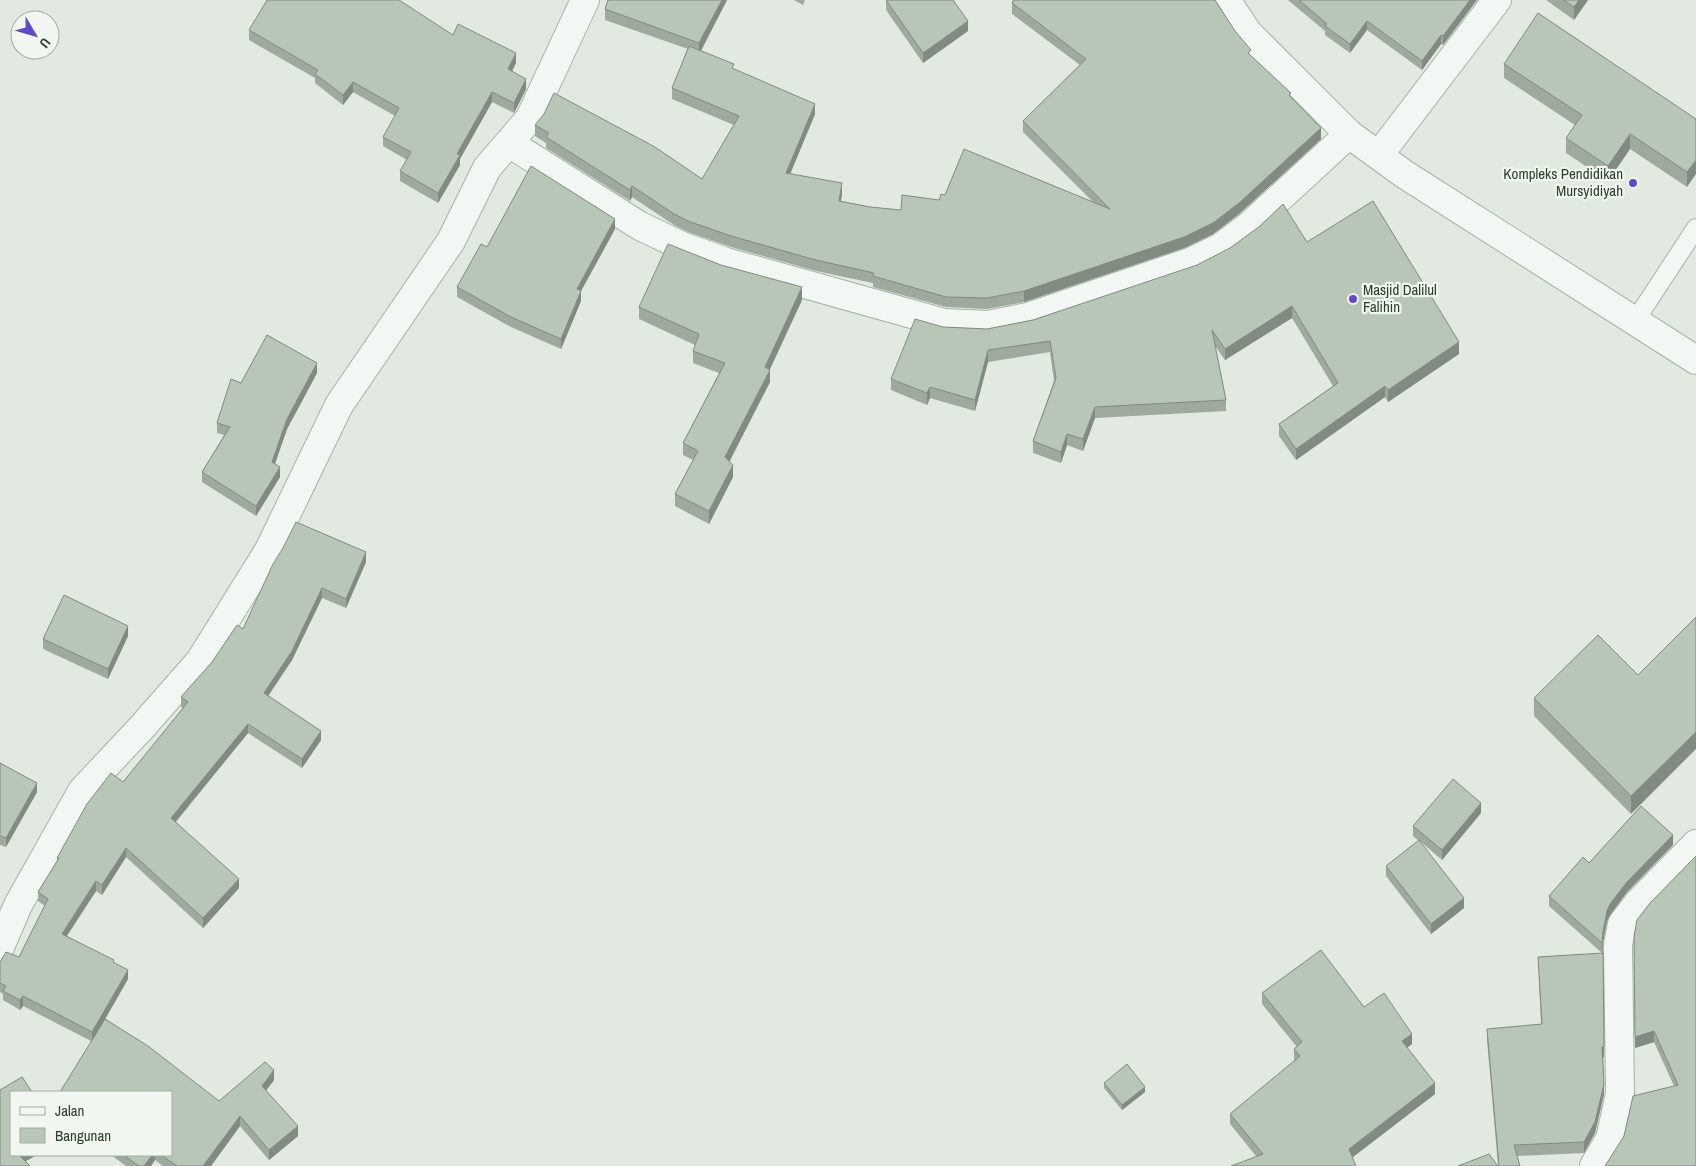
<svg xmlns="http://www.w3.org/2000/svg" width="1696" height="1166" font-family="'Archivo Narrow',sans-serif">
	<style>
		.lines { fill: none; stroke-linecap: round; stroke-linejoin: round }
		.service-casing { stroke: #a6b3a6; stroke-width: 20 }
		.minor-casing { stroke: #a6b3a6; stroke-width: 30 }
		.service { stroke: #f3f7f3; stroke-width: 18 }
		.minor { stroke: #f3f7f3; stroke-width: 28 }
		.wall { fill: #9eaa9e }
		.shaded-wall { fill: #818b81 }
		.building { fill: #b8c6b8; stroke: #818b81 }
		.poi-dot { fill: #6248cb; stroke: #f1f7f0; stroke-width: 2 }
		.labels { text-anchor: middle; stroke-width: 4.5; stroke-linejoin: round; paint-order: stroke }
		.poi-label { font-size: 15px; fill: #2a4029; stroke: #f1f7f0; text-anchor: end }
	</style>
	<rect width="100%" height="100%" fill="#e1e9e1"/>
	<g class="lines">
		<defs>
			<path id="service" d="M1635 321 1696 228"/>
			<path id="minor" d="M1226 0 1248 33 1349 134 1404 174 1696 360
				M509 143 640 226 682 246 726 262 944 323 988 325 1028 317 1190 262 1221 247 1249 226 1349 134
				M1379 155 1497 0
				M0 947 18 905 82 791 142 727 200 661 269 550 339 405 451 241 487 168 530 118 585 0
				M1594 1166 1610 1139 1620 1094 1618 945 1622 924 1638 903 1696 844"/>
		</defs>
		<!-- service casing -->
		<use href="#service" class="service-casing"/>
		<!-- minor casing -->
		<use href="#minor" class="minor-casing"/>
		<!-- service -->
		<use href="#service" class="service"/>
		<!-- minor -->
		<use href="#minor" class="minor"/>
	</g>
	<!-- wall -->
	<path class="wall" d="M608 0H727L701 51 815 114 790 174 842 194 841 201 870 207 901 210 939 200 945 195 1092 201 1023 132V121L1080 65 1012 14V3L1013 0H1215L1251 56 1291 98 1321 139 1239 214 1213 234 1184 248 1024 302 987 309 946 307 873 287V283L816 271 731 247 688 232 674 225 632 197 630 201 546 148V143L535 136V125L702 179 734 125 672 99V88L688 49 605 20V9Z
		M794 0H805L803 5Z
		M886 0 968 31 923 63 886 10Z
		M1288 0H1477L1443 45 1441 44 1422 70 1367 30 1350 53 1325 35V31Z
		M1546 0H1588L1574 20Z
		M249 30 453 35 516 63 512 71 526 89 514 113 492 102 460 159V165L438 203 400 181V171L407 160 383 146V137L395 116 353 92 343 105 315 83V78L249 40Z
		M1504 64 1696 119 1687 187 1630 149 1608 181 1566 153V138L1575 125 1504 78Z
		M615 229 581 291V301L561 349 511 327 457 297V287L487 247Z
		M1307 242 1459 354 1388 402 1385 397 1296 460 1279 436V424L1333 386 1292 318 1225 360 1215 346 1226 400V411L1095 418 1083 451 1067 445 1061 463 1033 453V441L1054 381 1050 352 988 362 975 411 930 398 927 405 891 390V379L943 327 987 329 1033 320Z
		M802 300 769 370 770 382 730 461 733 477 709 524 675 506V494L693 460 683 455V443L719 373 693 363V351L695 345 639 319V307Z
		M317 373 287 429 275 464 280 477 256 516 202 482V472L224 435 217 433V423L241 383Z
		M366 562 346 608 322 598 292 660 268 696 321 740 302 768 248 733 176 822 239 888 203 928 126 857 102 895 96 891 67 936 114 962 128 979 105 1019 219 1101 274 1080 266 1090 298 1136 269 1160 240 1126 211 1166H163L155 1160 151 1166H126L111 1155H171L91 1041 23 1006 20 1010 3 1000V994L0 992V962L19 957 45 906 38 901V892L57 861V858L123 782 183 708 181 707V697L243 629Z
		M128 636 108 679 43 649V639Z
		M1638 675 1631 814 1534 716V698Z
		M0 763 37 792 6 847 0 845Z
		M1481 813 1442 860 1421 842 1464 908 1431 934 1386 876V866L1419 841 1413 836V826Z
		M1673 845 1627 892 1610 915 1607 921 1603 942 1604 1057 1603 1058 1604 1094 1595 1133 1584 1153 1517 1156 1520 1166H1458L1498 1165 1487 1040V1029L1541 1024 1538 957 1602 953 1549 906V896L1589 863Z
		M1650 903 1696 1166 1674 1086 1654 1042 1635 1048 1634 936Z
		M1262 993 1364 1007 1412 1044 1407 1048 1435 1094 1353 1157 1256 1156 1230 1124V1114L1294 1061V1049L1297 1047 1262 1004Z
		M1104 1083 1145 1092 1122 1110 1104 1088Z"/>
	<!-- shaded-wall -->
	<path class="shaded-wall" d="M722 0H727L699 54V43Z
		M1470 0H1477L1443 45V36Z
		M1579 0H1588L1574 20V7Z
		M968 21V31L923 63V53Z
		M1367 21V30L1350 53V44Z
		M1441 35V44L1422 70V61Z
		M516 53V63L508 79V69Z
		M526 79V89L514 113V103Z
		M353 82V92L343 105V95Z
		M492 92V102L460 159V165L438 203V193L457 154Z
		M815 104V114L786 184V173Z
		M1321 128V139L1239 214 1213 234 1184 248 1024 302V291Z
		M1630 134V149L1608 181V166Z
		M1696 160V174L1687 187V172Z
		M842 183V194L839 212V201Z
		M632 186V197L630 201V190Z
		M615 219V229L581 291V301L561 349V339L577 289Z
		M802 287V300L765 380V367Z
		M1292 306V318L1225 360V349Z
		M1459 342V354L1388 402V390Z
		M988 350V362L975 411V400Z
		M317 363V373L287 429 272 472V462L287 419Z
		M770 370V382L725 469V457Z
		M1385 386V397L1296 460V449Z
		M930 387V398L927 405V393Z
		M1095 407V418L1083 451V439Z
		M1067 434V445L1061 463V452Z
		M733 465V477L709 524V511Z
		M280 467V477L256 516V506Z
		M366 552V562L346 608V599Z
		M322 588V598L292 660 264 702V693Z
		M128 626V636L108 679V669Z
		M248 724V733L171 827V818Z
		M321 731V740L302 768V759Z
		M1696 732V749L1631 814V796Z
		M37 783V792L6 847V838Z
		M1481 803V813L1442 860V850Z
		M1673 835V845L1627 892 1610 915 1607 921 1603 942 1602 954 1603 932 1607 911 1610 904 1627 882Z
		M126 848V857L102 895V885Z
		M239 879V888L203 928V918Z
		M96 881V891L62 943V934Z
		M1464 898V908L1431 934V924Z
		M128 970V979L92 1042V1032Z
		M23 996V1006L20 1010V1000Z
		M1654 1031V1042L1635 1048V1037Z
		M1412 1034V1044L1402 1051V1041Z
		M1602 1047H1604V1057L1602 1058Z
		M274 1070V1080L262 1096V1086Z
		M1435 1083V1094L1349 1160V1149Z
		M1604 1084V1094L1595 1133 1584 1153V1142Z
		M1145 1087V1092L1122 1110V1105Z
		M240 1116V1126L211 1166H203Z
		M298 1126V1136L269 1160V1150Z
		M19 1155H37L19 1165Z
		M152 1155H155V1160L151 1166H144Z"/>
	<!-- building -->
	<path class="building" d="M267 0H399L453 35 458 24 516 53 508 69 526 79 514 103 492 92 457 154 460 155 438 193 400 171 411 152 383 137 399 108 353 82 343 95 315 74 318 70 249 30Z
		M608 0H722L699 43 605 9Z
		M886 0H953L968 21 923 53Z
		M1014 0H1215L1235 31 1251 50 1248 53 1291 93 1289 95 1321 128 1239 203 1213 223 1184 237 1024 291 987 298 946 297 873 276 874 273 816 260 731 236 688 221 674 214 632 186 630 190 546 137 549 133 535 125 544 114 554 93 655 147 702 179 739 116 672 88 689 46 734 64 732 68 815 104 786 173 842 183 839 201 870 207 901 210 902 195 939 200 941 194 945 195 964 149 1110 209 1023 121 1086 59 1012 3Z
		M1299 0H1470L1443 36 1441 35 1422 61 1367 21 1350 44 1325 26 1327 24Z
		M1564 0H1579L1574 7Z
		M1538 13 1696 119V160L1687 172 1630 134 1608 166 1566 138 1582 115 1504 64Z
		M531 166 615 219 577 289 581 291 561 339 511 317 457 287 481 244 487 247Z
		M1373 201 1459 342 1388 390 1385 386 1296 449 1279 424 1338 383 1292 306 1225 349 1212 330 1226 400 1095 407 1083 439 1067 434 1061 452 1033 441 1056 378 1050 341 988 350 975 400 930 387 927 393 891 379 915 319 943 327 987 329 1033 320 1197 265 1230 248 1260 226 1283 204 1307 242Z
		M668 244 721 265 802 287 765 367 770 370 725 457 733 465 709 511 675 494 698 451 683 443 725 363 693 351 699 334 639 307Z
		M267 335 317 363 287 419 272 462 280 467 256 506 202 472 230 427 217 423 231 379 241 383Z
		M296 522 366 552 346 599 322 588 292 651 264 693 321 731 302 759 248 724 171 818 239 879 203 918 126 848 102 885 96 881 62 934 114 960 113 962 128 970 92 1032 23 996 20 1000 3 991 6 986 0 983V962L6 952 19 957 48 899 38 892 59 858H57L87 804 111 773 123 782 188 702 181 697 212 662 237 625 243 629 273 564 283 548Z
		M64 595 128 626 108 669 43 639Z
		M1696 617V732L1631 796 1534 698 1598 635 1638 675Z
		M0 763 37 783 6 838 0 836Z
		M1453 779 1481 803 1442 850 1413 826Z
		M1641 806 1673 835 1627 882 1610 904 1607 911 1603 932 1602 943 1549 896 1583 857 1589 863Z
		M1419 840 1464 898 1431 924 1386 866Z
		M1696 856V1166H1605L1624 1136 1633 1096 1678 1085 1654 1031 1635 1037 1634 936 1637 920 1650 903Z
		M1321 950 1364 1007 1384 993 1412 1034 1402 1041 1435 1083 1349 1149 1356 1166H1231L1263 1154 1230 1114 1300 1056 1294 1049 1302 1042 1262 993Z
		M1603 953 1604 1047H1602L1604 1084 1595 1122 1584 1142 1514 1145 1520 1166H1499L1487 1029 1542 1024 1538 957Z
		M105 1019 148 1046 219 1101 265 1062 274 1070 262 1086 298 1126 269 1150 240 1116 203 1166H177L161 1155H171V1092H60Z
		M1127 1064 1145 1087 1122 1105 1104 1083Z
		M22 1077 32 1092H11V1155H20H19L30 1166H0V1090Z
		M1489 1154 1498 1166H1458Z
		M124 1155H152L144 1166H139Z"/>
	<!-- markers -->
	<g class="poi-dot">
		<circle cx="1633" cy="183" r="5"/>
		<circle cx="1353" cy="299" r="5"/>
	</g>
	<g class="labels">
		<!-- poi labels -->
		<g class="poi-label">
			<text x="1623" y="179">Kompleks Pendidikan<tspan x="1623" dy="17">Mursyidiyah</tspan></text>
			<text x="1363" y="295" text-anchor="start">Masjid Dalilul<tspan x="1363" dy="17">Falihin</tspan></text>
		</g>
	</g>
	<!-- legend -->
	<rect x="10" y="1091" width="162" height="65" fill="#f1f7f0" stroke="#a1aea0"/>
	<rect x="20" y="1107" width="25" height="8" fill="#f3f7f3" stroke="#a1aea0"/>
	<text x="55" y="1116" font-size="15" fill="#2a4029">Jalan</text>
	<rect x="20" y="1128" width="25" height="15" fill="#b8c6b8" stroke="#a1aea0"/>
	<text x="55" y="1141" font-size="15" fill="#2a4029">Bangunan</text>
	<!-- north arrow -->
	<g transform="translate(35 35) rotate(128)"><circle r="24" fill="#f1f7f0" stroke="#a1aea0"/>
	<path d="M0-4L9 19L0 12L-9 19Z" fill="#6248cb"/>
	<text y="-8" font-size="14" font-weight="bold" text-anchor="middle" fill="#2a4029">U</text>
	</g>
</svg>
